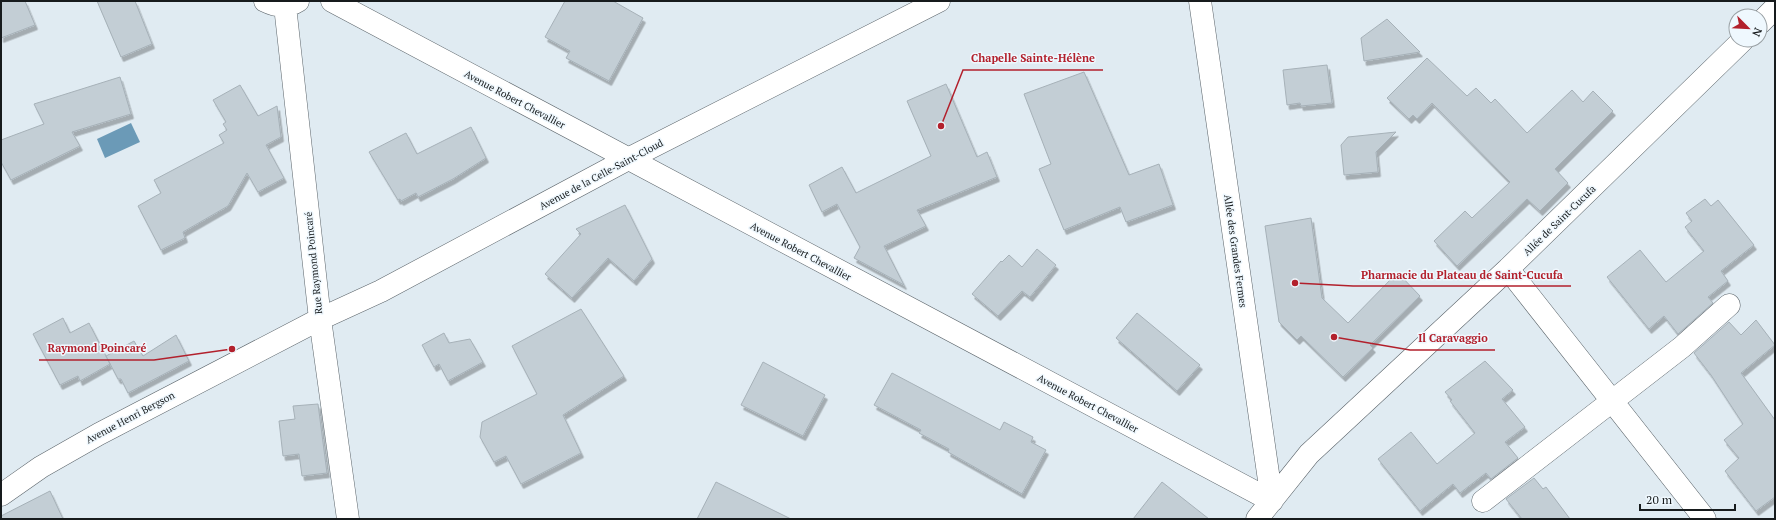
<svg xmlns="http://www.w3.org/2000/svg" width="1776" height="520" font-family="'PT Serif',serif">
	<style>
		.water { fill: #6b9ab7 }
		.building { fill: #c3ced5; stroke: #a6b1b8; filter: url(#shadow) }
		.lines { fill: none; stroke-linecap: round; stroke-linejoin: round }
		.minor-casing { stroke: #5b646a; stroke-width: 23 }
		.minor { stroke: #fff; stroke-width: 22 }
		.labels { text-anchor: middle; stroke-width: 3; stroke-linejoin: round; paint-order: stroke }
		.street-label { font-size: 10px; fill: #171b1d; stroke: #eff8fe }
		.leader { fill: none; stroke: #b2202c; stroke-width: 1.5 }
		.callout-dot { fill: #b2202c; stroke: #eff8fe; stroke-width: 1.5 }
		.callout-label { font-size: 11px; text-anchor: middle; font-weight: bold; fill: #b2202c; stroke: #eff8fe; stroke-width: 3; stroke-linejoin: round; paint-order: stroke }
	</style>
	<defs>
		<filter id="shadow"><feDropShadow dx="2.5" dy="4.5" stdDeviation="0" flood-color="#0004"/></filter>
	</defs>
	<rect width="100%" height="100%" fill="#e0ebf2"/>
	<!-- water -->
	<path class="water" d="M131 123 140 142 105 158 97 139Z"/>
	<!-- building -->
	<path class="building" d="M1 1H25L35 25 1 38Z
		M97 1H135L152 44 121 57Z
		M565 1H613L643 18 609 81 566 58 570 51 545 37Z
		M1387 19 1420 52 1364 61 1361 38Z
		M1427 58 1467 96 1476 88 1491 103 1495 99 1527 133 1572 90 1583 102 1593 91 1613 111 1555 169 1568 183 1540 211 1527 199 1457 266 1434 241 1465 211 1472 218 1510 182 1432 103 1417 119 1413 115 1409 119 1387 98Z
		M1327 65 1332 103 1301 106 1300 103 1287 105 1283 70Z
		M1084 72 1129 175 1159 164 1173 205 1126 222 1120 207 1064 230 1039 169 1051 164 1024 94Z
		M120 77 131 114 72 132 80 146 11 180 1 162V140L44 124 34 104Z
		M946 84 977 157 987 152 997 177 917 210 926 226 884 246 904 285 854 258 860 247 837 204 822 212 809 185 842 167 856 193 931 156 907 101Z
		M240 85 258 116 277 106 281 137 266 145 284 178 258 192 247 173 228 206 183 232 185 238 161 250 138 206 161 193 154 180 224 143 219 135 227 130 223 124 226 122 213 100Z
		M471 127 486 158 453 179 418 197 416 193 401 201 400 199 398 200 369 152 406 133 417 154Z
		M1396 132 1376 152 1378 172 1344 175 1341 145 1348 137Z
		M1705 199 1711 206 1718 200 1754 245 1721 271 1728 281 1708 297 1713 303 1678 334 1664 316 1649 329 1607 277 1640 250 1666 282 1704 251 1685 227 1692 221 1686 213Z
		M625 205 652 259 634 281 608 258 572 298 545 274 581 234 576 229Z
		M1311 218 1322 298 1348 323 1393 277V281L1400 275 1420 296 1370 345 1373 348 1343 377 1301 336 1297 340 1279 322 1265 226Z
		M1037 249 1056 265 1030 297 1022 291 998 316 972 294 1001 261 1002 262 1009 255 1022 267Z
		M581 309 624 376 563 415 581 453 521 484 506 456 494 462 480 437 482 422 537 394 512 346Z
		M1137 313 1200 365 1177 391 1116 338Z
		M63 318 70 333 89 323 110 364 80 381 78 376 60 385 33 334Z
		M1756 320 1775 345 1741 373 1775 420V497L1756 511 1725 471 1739 458 1724 440 1743 424 1711 375 1694 353 1729 322 1741 335Z
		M444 333 449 343 470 339 483 362 448 381 439 364 434 367 422 345Z
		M176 335 189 361 128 393 121 379H118L106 356 134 341 143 356Z
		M1485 361 1513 390 1502 399 1525 427 1505 442 1518 458 1491 479 1486 473 1460 493 1453 484 1420 511 1378 459 1411 432 1437 464 1475 433 1450 401 1452 400 1445 392Z
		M763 362 825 395 803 436 741 405Z
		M892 373 1000 430 1004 422 1033 437 1031 442 1046 450 1022 494 948 452 949 449 919 433 921 430 874 405Z
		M318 404 327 473 302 476 299 454 283 456 279 421 295 419 293 406Z
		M1534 478 1543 489 1546 487 1570 519H1522L1506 499Z
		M716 482 791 519H697Z
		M1162 482 1209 519H1133Z
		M50 491 63 519H1V516Z"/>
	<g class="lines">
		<defs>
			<path id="minor" d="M265 1C275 6 287 8 298 1
				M332 1 1272 501
				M1200 1 1272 501
				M285 6 320 319 348 519
				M1760 23 1775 8
				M1508 269 1705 519
				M1 495 41 467 99 434 320 319 381 291 628 159 939 1
				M1483 501 1682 347 1729 305
				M1257 519 1309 454 1508 269 1743 40"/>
		</defs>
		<!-- minor casing -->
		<use href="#minor" class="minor-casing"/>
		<!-- minor -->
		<use href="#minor" class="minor"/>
	</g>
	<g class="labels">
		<!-- street labels -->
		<g class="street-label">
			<text transform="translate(515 99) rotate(28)" y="4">Avenue Robert Chevallier</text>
			<text transform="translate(601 174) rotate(-28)" y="4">Avenue de la Celle-Saint-Cloud</text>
			<text transform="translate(1559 220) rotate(-44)" y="4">Allée de Saint-Cucufa</text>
			<text transform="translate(801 251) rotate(28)" y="4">Avenue Robert Chevallier</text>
			<text transform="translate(1236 251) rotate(82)" y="4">Allée des Grandes Fermes</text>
			<text transform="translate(313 263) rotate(-96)" y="4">Rue Raymond Poincaré</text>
			<text transform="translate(1088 403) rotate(28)" y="4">Avenue Robert Chevallier</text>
			<text transform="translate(130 417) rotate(-28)" y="4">Avenue Henri Bergson</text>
		</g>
	</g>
	<!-- callouts -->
	<path class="leader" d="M941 126L963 70H1103M1295 283L1353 286H1571M1334 337L1410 350H1495M232 349L154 360H39"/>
	<g class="callout-dot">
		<circle cx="941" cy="126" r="4"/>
		<circle cx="1295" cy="283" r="4"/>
		<circle cx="1334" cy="337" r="4"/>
		<circle cx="232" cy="349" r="4"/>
	</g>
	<g class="callout-label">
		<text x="1033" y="62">Chapelle Sainte-Hélène</text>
		<text x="1462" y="279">Pharmacie du Plateau de Saint-Cucufa</text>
		<text x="1453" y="342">Il Caravaggio</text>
		<text x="97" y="352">Raymond Poincaré</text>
	</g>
	<!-- border -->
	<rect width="1776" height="520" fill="none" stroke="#171b1d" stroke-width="4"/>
	<!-- north arrow -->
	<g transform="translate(1748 28) rotate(114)"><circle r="19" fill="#eff8fe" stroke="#99a0a4"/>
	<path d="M0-3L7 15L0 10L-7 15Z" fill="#b2202c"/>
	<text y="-6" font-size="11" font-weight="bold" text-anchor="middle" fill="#171b1d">N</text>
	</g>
	<!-- scale -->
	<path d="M1640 504v6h95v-6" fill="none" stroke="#171b1d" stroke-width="2"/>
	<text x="1646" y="504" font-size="12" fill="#171b1d" stroke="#eff8fe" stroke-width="3" paint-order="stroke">20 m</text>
</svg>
